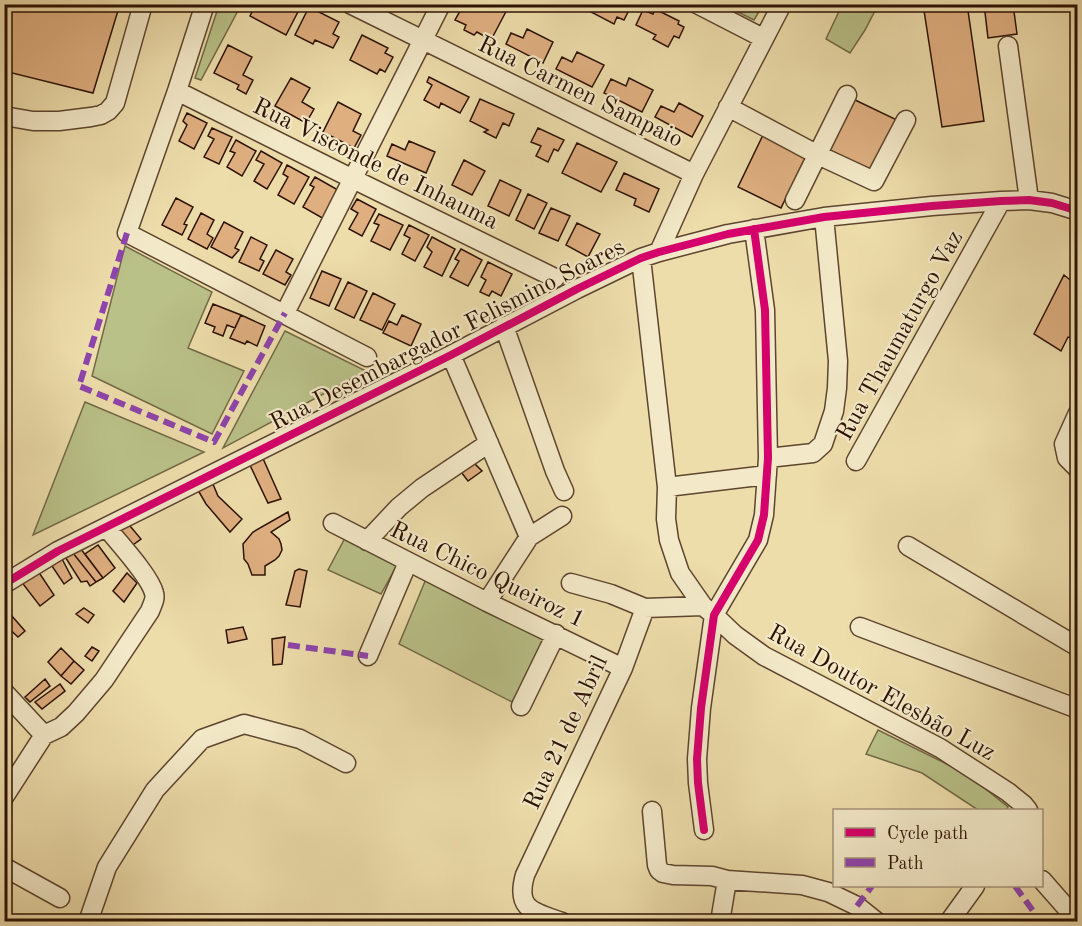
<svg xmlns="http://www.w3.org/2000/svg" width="1082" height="926" font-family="'Old Standard TT',serif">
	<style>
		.green { fill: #b9c088; stroke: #736946; stroke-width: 1.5 }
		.building { fill: #dfaf80; stroke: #2d1204; stroke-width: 1.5 }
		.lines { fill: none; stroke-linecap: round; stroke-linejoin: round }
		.minor-casing { stroke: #5d452e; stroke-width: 21 }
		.minor { stroke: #f3e9c8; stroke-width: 18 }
		.quiet { stroke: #8e44ad; stroke-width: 6; stroke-dasharray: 12 6; stroke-linecap: butt }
		.cycleway-casing { stroke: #f3e9c8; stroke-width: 11 }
		.cycleway { stroke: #d6006c; stroke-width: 8 }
		.labels { text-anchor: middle; stroke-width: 4.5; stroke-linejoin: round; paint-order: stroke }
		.street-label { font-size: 24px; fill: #2d1204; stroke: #f3e9c8 }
	</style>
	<rect width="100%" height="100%" fill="#edddab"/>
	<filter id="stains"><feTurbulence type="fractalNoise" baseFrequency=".00333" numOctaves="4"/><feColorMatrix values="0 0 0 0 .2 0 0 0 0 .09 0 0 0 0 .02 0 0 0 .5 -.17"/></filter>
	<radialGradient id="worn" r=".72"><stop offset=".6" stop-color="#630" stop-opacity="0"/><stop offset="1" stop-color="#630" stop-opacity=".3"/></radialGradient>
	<!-- green -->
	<path class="green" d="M219 5H241L201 80 195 78Z
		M724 5 763 4V5L754 20Z
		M842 5H878L865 30 850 53 826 39Z
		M125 246 212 292 188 348 244 371 212 434 92 376Z
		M285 331 366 371 223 448Z
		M85 402 204 452 33 535Z
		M345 538 397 565 381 594 328 570Z
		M426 579 546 640 512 702 399 644Z
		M878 730 967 774 1008 807 1006 810H978L922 773 866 754Z"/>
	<!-- building -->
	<path class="building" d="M4 4H120L93 93 4 71Z
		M256 4H302L286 35 250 16Z
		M464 4H510L491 40 477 32 474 35 464 30 466 25 455 20Z
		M594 4H632L624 20 617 17 614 24 591 12Z
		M923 4H967L984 121 942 127Z
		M984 4H1013L1017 34 988 38Z
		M309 7 339 22 333 34 339 37 333 48 315 40 313 44 295 35Z
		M655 9 679 21 678 24 684 27 679 38 674 36 668 47 653 39 656 35 636 25 643 10 653 14Z
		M527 29 553 42 543 63 506 44 511 33 523 38Z
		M362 35 388 48 385 53 393 57 385 72 380 69 377 74 350 60Z
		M228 45 252 57 243 75 253 80 246 94 237 89 239 85 214 73Z
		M577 52 604 65 592 87 556 69 562 57 572 62Z
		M429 77 469 97 460 113 441 103 439 108 424 100 432 85 427 82Z
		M291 78 310 88 302 102 314 109 306 123 275 106Z
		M629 78 653 90 642 112 604 93 611 79 626 86Z
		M480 99 514 114 509 126 503 123 496 138 484 132 488 130 470 121Z
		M853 99 897 120 873 171 829 150Z
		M338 102 361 114 353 131 361 135 354 148 323 132Z
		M679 103 703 116 692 137 655 117 661 106 674 112Z
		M187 113 207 123 194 149 179 141 187 125 183 121Z
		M212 128 232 137 219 164 204 157 214 139 208 136Z
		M538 128 564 140 558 151 554 149 548 162 536 156 541 146 531 142Z
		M763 135 806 156 781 208 738 187Z
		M236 140 256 151 242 176 227 167 235 153 230 151Z
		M409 141 435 152 426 173 387 156 392 144 405 150Z
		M577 143 617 162 601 192 562 173Z
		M261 151 282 163 267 189 254 181 264 164 256 160Z
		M464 160 485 171 472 195 452 185Z
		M287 165 309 177 294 204 278 195 288 177 283 174Z
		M624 173 659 189 649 212 634 205 636 199 616 190Z
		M315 177 338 190 324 219 303 207 314 187 310 185Z
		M500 180 521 190 509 216 488 206Z
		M528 194 547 203 534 229 516 220Z
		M176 198 193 207 184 224 187 225 182 235 162 225Z
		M357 199 376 209 362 236 349 229 358 213 351 209Z
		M551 208 570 216 558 241 539 233Z
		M201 213 214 220 207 234 213 238 207 249 188 239Z
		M379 214 403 225 390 250 371 241 379 225 374 223Z
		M224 222 243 232 235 248 239 250 232 258 211 247Z
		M577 223 600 234 588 257 566 245Z
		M409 225 429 235 415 261 402 254 410 238 404 235Z
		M251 237 267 245 260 259 264 261 259 271 239 262Z
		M432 237 455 249 442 276 424 267 432 252 427 247Z
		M461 249 482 260 468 286 450 277 459 261 455 259Z
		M276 250 293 259 286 272 291 275 285 285 263 274Z
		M488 262 512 274 501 296 492 291 489 296 480 292 486 280 481 277Z
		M322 271 341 279 329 306 310 298Z
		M1064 275 1074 283 1071 296 1078 300V339L1068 337 1061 351 1034 334Z
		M348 282 367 291 354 318 335 309Z
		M373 293 395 304 382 330 360 320Z
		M213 304 241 315 235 328 227 325 223 336 213 332 215 327 205 323Z
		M241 315 265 326 257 346 247 341 245 344 230 338Z
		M402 315 421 324 411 346 383 333 389 321 397 325Z
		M261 454 281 499 268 503 247 459Z
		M468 457 482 471 468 481 458 468Z
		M210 477 218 496 242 519 230 532 206 504 195 485Z
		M288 512 290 520 271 532 279 539 281 544 282 550 279 556 275 560 265 566V575H252L248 564 244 559 243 544 253 532Z
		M125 520 141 539 130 547 112 526Z
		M77 544 103 578 96 582 69 548Z
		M98 545 115 568 103 578 85 554Z
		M69 548 96 582 90 586 87 581 81 582 62 552Z
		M61 557 72 578 64 584 50 563Z
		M36 568 54 595 40 606 20 580Z
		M299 569 307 571 300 607 286 605 295 571Z
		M127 573 137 583 124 602 113 591Z
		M4 607 25 631 18 637 4 624Z
		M84 608 94 615 88 623 76 614Z
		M243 627 247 639 228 643 226 630Z
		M4 630 12 639 4 644Z
		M285 637 282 664 273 665 272 639Z
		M92 647 99 651 92 661 85 656Z
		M61 648 74 661 61 676 48 662Z
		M74 661 84 670 71 684 61 676Z
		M45 679 50 686 30 702 25 697Z
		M60 684 65 691 42 709 35 702Z"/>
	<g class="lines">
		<defs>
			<path id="minor" d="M205 4 177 91 127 233 367 357
				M350 4 694 174
				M697 4 763 38
				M1008 46 1029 200
				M177 91 353 179 555 278
				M728 107 818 155 874 181 906 120
				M4 116 33 121H59L91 117 101 115 108 111 115 103 143 4
				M795 200 847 95
				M659 252 694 174 782 4
				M641 258 667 487 666 519 669 540 680 573 703 606
				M285 313 441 4
				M504 326 555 471 564 491
				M451 355 529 537
				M1078 413 1064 444 1067 458 1078 469
				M768 458 813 453 823 444 834 411 837 388 838 361 824 217
				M856 461 1001 201
				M667 487 767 475
				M333 523 487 602 623 668
				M367 541 399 507 422 488 489 443
				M908 546 1078 647
				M571 583 611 594 645 608 703 606 714 615 735 635 764 656 940 748 1008 792 1024 805 1028 810
				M4 584 58 551 451 355 577 289 641 258 659 252 728 234 824 217 932 206 1001 201 1029 200 1052 203 1078 211
				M487 602 529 537 562 516
				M860 627 1078 709
				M368 656 408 562
				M4 692 44 735
				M521 706 556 634
				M4 797 44 735 61 727 76 713 104 680 150 611C152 605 156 599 154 593 150 576 118 542 106 527
				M652 811 657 865 659 870 663 873 673 875 712 876 727 880 802 885 828 892 857 906 877 922
				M704 830 698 783 697 759 701 708 714 615 758 540 764 515 768 458 765 310 754 229
				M4 867 60 898
				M1042 880 1078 921
				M88 922 107 867 155 790 202 739 244 724 300 739 346 763
				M562 922C534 912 515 910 525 875L623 668 645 608
				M720 922 727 880
				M949 922 975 886"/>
		</defs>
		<!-- minor casing -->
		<use href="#minor" class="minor-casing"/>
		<!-- minor -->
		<use href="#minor" class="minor"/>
		<!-- quiet -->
		<path class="quiet" d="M127 233 79 386 214 442 285 313
			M288 645 368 656
			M1015 886 1041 922
			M857 906 872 886"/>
		<defs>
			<path id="cycleway" d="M4 584 58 551 451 355 577 289 641 258 659 252 728 234 824 217 932 206 1001 201 1029 200 1052 203 1078 211
				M704 830 698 783 697 759 701 708 714 615 758 540 764 515 768 458 765 310 754 229"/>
		</defs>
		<!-- cycleway casing -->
		<use href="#cycleway" class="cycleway-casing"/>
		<!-- cycleway -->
		<use href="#cycleway" class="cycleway"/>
	</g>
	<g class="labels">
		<!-- street labels -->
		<g class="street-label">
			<text transform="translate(581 91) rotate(26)" y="8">Rua Carmen Sampaio</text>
			<text transform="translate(376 163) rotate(26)" y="8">Rua Visconde de Inhauma</text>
			<text transform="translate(447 334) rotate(-27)" y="8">Rua Desembargador Felismino Soares</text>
			<text transform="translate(899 335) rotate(-61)" y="8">Rua Thaumaturgo Vaz</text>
			<text transform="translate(488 574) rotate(26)" y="8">Rua Chico Queiroz 1</text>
			<text transform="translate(882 692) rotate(29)" y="8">Rua Doutor Elesbão Luz</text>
			<text transform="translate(565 732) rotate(-65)" y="8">Rua 21 de Abril</text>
		</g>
	</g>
	<!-- margin -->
	<rect width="1082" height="926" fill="none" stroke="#edddab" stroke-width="24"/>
	<rect x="6" y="6" width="1070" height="914" fill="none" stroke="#2d1204" stroke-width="3"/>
	<rect x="12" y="12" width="1058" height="902" fill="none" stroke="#2d1204" stroke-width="1.5"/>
	<!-- legend -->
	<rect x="833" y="809" width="210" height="78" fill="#f3e9c8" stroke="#a4937a" stroke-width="1.5"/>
	<rect x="845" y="828" width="30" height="9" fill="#d6006c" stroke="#a4937a" stroke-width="1.5"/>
	<text x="887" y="839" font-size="18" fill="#2d1204">Cycle path</text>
	<rect x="845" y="858" width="30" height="9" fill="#8e44ad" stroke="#a4937a" stroke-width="1.5"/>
	<text x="887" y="869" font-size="18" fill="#2d1204">Path</text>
	<rect width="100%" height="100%" filter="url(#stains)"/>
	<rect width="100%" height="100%" fill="url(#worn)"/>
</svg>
